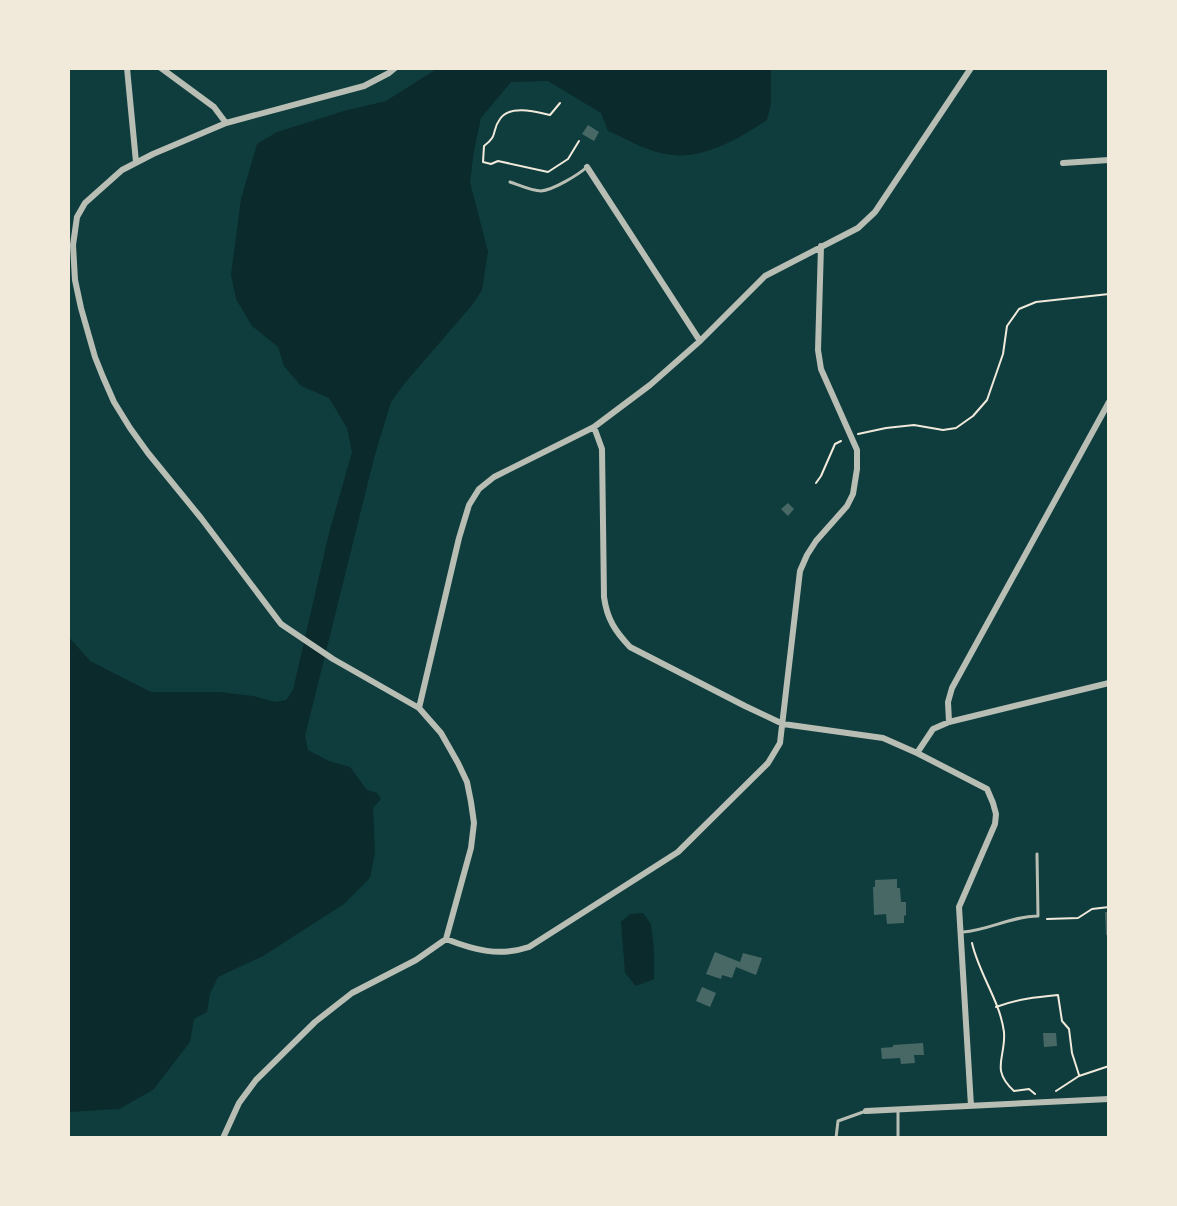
<svg xmlns="http://www.w3.org/2000/svg" width="1177" height="1206" font-family="'Fira Sans',sans-serif">
	<style>
		.water { fill: #0a2a2b }
		.building { fill: #486865 }
		.lines { fill: none; stroke-linecap: round; stroke-linejoin: round }
		.path { stroke: #f1e9da; stroke-width: 2 }
		.service { stroke: #b8beb3; stroke-width: 3 }
		.minor { stroke: #b8beb3; stroke-width: 6 }
	</style>
	<rect width="100%" height="100%" fill="#0f3d3e"/>
	<!-- water -->
	<path class="water" d="M438 68H771V103L767 120C737 140 698 163 661 153 643 149 625 138 608 131L601 113 548 81 511 82 481 118 474 151 470 182 488 252 482 290 473 304 405 383 391 402 374 458 305 736 308 750 329 761 350 767 367 790 377 793 381 799 373 808 375 852 370 878 344 904 263 956 218 977 210 994 207 1012 194 1019 190 1042 153 1090 119 1109 68 1112V636L90 661 151 692H219L253 696 275 702 286 700 293 690 329 533 352 452 347 428 329 398 301 386 284 366 278 347 252 326 236 299 231 275 241 199 257 144 277 132 344 111 386 101Z
		M643 913 651 924 654 949V979L636 986 625 973 621 922 630 914Z"/>
	<!-- building -->
	<path class="building" d="M588 125 599 132 594 141 582 134Z
		M788 503 794 509 788 516 781 509Z
		M897 879V888H900L901 902H906V915L904 916V923L887 924 886 914 874 915 873 887H875V880Z
		M1105 912H1109V935H1106Z
		M715 952 740 962 743 953 762 958 756 975 736 967 732 978 722 975 721 979 706 974Z
		M702 987 716 993 710 1007 696 1001Z
		M1043 1033H1056L1057 1046 1044 1047Z
		M923 1043 924 1055H914L915 1063 901 1064 900 1058 882 1059 881 1048 893 1047V1045Z"/>
	<g class="lines">
		<!-- path -->
		<path class="path" d="M560 103 550 115C537 112 510 104 500 119 491 131 499 135 484 146L483 162 491 164 498 161 548 172 568 159 579 141
			M858 434 886 428 914 425 943 430 956 428 973 416 987 400 1003 354 1007 326 1019 309 1036 302 1109 294
			M816 483 821 476 835 444 841 441
			M1047 919 1078 918 1092 909 1109 907
			M972 943C979 974 1000 1001 1004 1032 1006 1058 990 1069 1014 1091L1029 1089 1035 1094
			M996 1007C1017 999 1037 997 1058 995L1062 1021 1069 1029 1072 1053 1079 1075
			M1056 1091 1079 1076 1109 1066"/>
		<!-- service -->
		<path class="service" d="M510 182C519 185 532 191 541 191 553 190 578 175 587 167
			M963 932C989 930 1012 916 1038 916L1037 854
			M836 1138 838 1121 866 1111
			M898 1138V1110"/>
		<!-- minor -->
		<path class="minor" d="M127 68 136 162
			M161 68 214 107 226 123
			M1063 163 1109 160
			M587 167 700 341
			M594 427 602 449 604 597C607 619 615 631 630 647L745 706 783 724 883 738 917 753 987 789 993 803 996 814 995 824 959 907 971 1106
			M419 708 459 538 469 505 479 489 494 477 594 427 650 385 700 341 765 276 858 228 875 212 971 68
			M949 722 948 702 952 688 1109 402
			M917 753 933 729 949 722 1109 683
			M446 939C474 950 499 957 529 947L678 852 768 763 780 743 800 571 807 555 816 541 847 506 853 494 857 469V450L821 369 818 350 821 246
			M866 1111 1109 1099
			M223 1138 239 1103 256 1080 315 1022 352 993 416 960 446 939 471 848 474 823 471 802 467 782 458 763 441 733 419 708 333 659 281 624 201 518 148 453 130 428 114 402 103 377 95 357 81 308 75 280 73 245 77 217 85 203 122 170 153 154 226 123 364 86 389 73 395 68"/>
	</g>
	<!-- border -->
	<rect width="1177" height="1206" fill="none" stroke="#f1e9da" stroke-width="140"/>
</svg>
